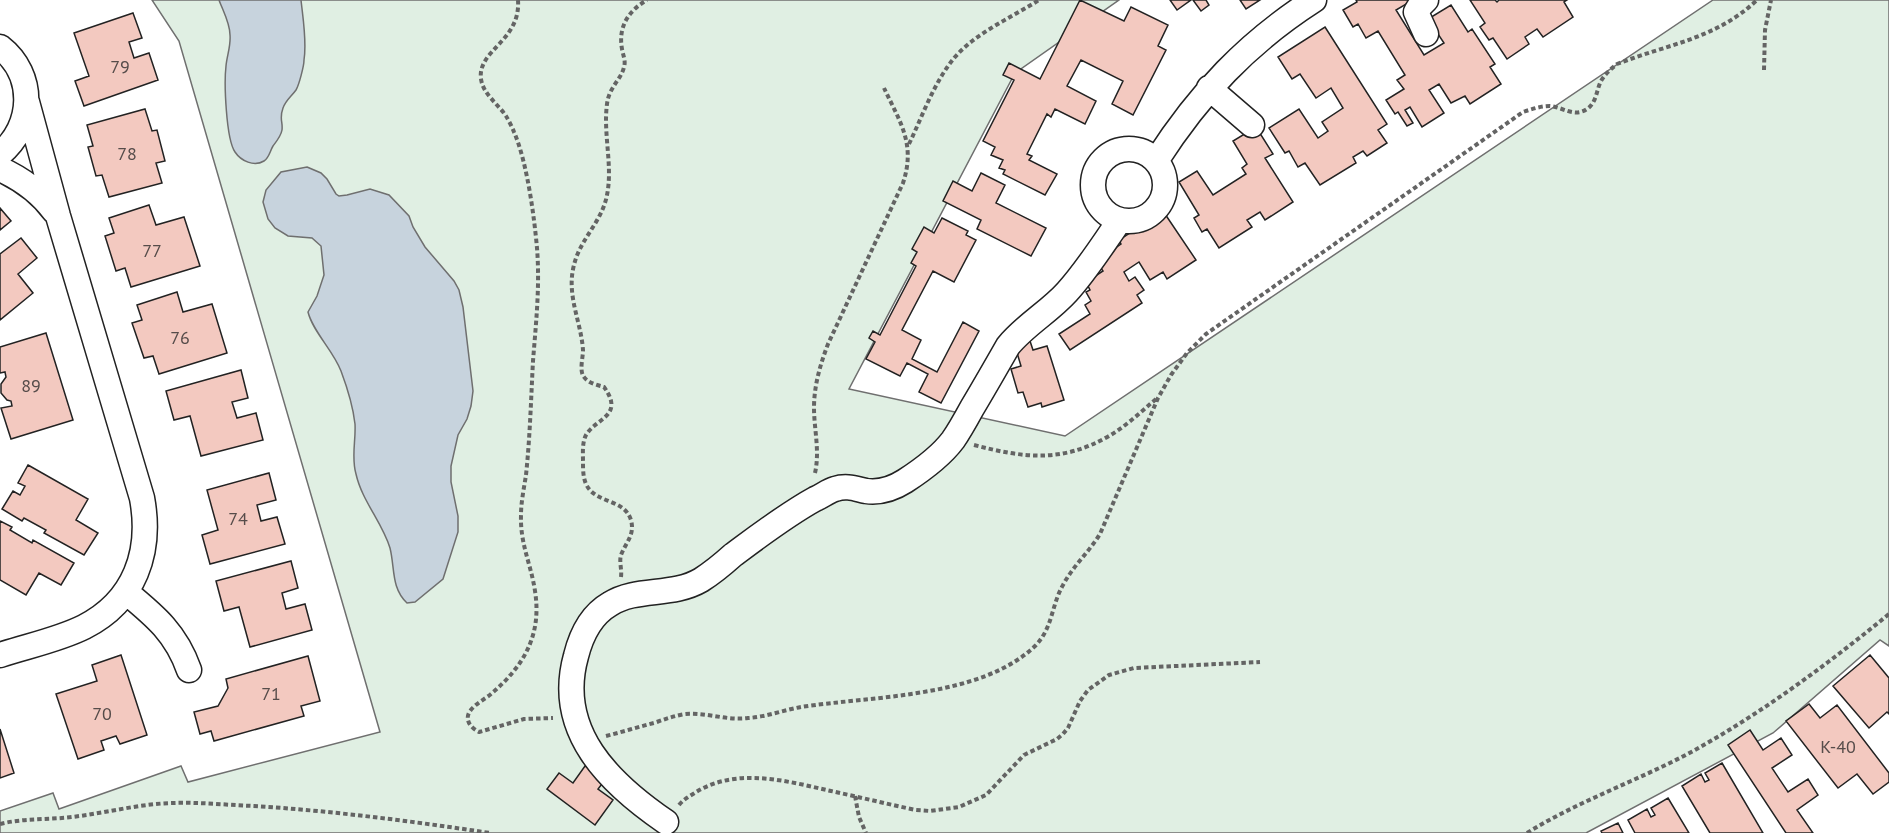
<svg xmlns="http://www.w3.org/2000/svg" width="1889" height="833" font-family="'PT Sans',sans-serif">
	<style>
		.green { fill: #e0efe3; stroke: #6f6f6f; stroke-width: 1.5 }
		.water { fill: #c7d3dd; stroke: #6f6f6f; stroke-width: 1.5 }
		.building { fill: #f3c9c0; stroke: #222; stroke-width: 1.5 }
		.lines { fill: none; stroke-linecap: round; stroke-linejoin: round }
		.minor-casing { stroke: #222; stroke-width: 27 }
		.path { stroke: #646464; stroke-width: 4; stroke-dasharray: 4.5 3; stroke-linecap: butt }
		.minor { stroke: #fff; stroke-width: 24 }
		.labels { text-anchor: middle; stroke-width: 4.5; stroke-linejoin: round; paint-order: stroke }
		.number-label { font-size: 18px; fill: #564c4a }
	</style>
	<rect width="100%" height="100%" fill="#fff"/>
	<!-- green -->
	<path class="green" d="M152 0H1119L1015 73 849 389 1065 436 1713 0H1889V646L1880 640 1773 733 1586 833H0V811L53 793 59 809 181 766 188 782 380 732 179 41Z"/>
	<!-- water -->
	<path class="water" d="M219 0H301C303 19 307 41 304 60 304 66 299 85 296 90 291 97 286 100 283 108 279 119 283 121 282 130 281 136 276 142 273 146 270 151 269 158 264 161 254 167 241 161 235 152 226 139 224 83 226 66 227 55 231 46 230 35 230 23 223 11 219 0Z
		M307 167 321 173 327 179 336 194 339 196 347 195 370 189 389 195 409 216 413 227 425 247 454 281 459 290 463 307 473 391 471 406 467 419 458 435 451 466V482L458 516V532L443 579 415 602 407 603C391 588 395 568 390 548 382 522 362 501 356 474 351 457 356 441 355 424 353 406 347 387 341 371 333 350 313 332 308 312L317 296 324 275 321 246 312 238 288 236 275 228 268 219 263 202 266 190 281 172Z"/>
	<!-- building -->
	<path class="building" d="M1080 0 1124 21 1131 7 1168 25 1158 46 1166 50 1133 115 1112 104 1123 81 1081 60 1067 86 1096 101 1085 124 1055 109 1051 117 1047 114 1027 154 1032 156 1029 160 1057 174 1045 195 1003 174 1005 170 999 168 1003 160 991 155 995 147 983 141 1014 80 1003 75 1009 63 1040 79Z
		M1170 0H1191L1177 10Z
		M1193 0H1206L1209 5 1201 11Z
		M1240 0H1260L1246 9Z
		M1356 0H1413L1396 10 1424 55 1444 43 1428 19 1451 5 1468 32 1472 29 1495 64 1490 67 1501 84 1470 104 1465 96 1451 103 1439 84 1429 90 1444 113 1422 127 1410 107 1405 110 1413 123 1407 126 1398 112 1395 114 1386 100 1404 89 1397 80 1405 75 1378 31 1366 38 1358 24 1353 27 1343 10 1357 2Z
		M1470 0H1495L1497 2 1499 0H1567L1564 2 1573 17 1543 37 1537 29 1525 37 1529 44 1507 59 1493 38 1489 40 1480 27 1485 23Z
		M133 13 142 38 129 42 134 58 149 53 158 80 84 106 75 81 89 76 74 33Z
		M1325 27 1387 124 1378 130 1387 143 1367 156 1363 151 1353 157 1356 163 1320 185 1305 163 1298 167 1289 151 1285 153 1269 128 1299 109 1318 138 1328 131 1322 122 1343 108 1331 88 1316 98 1300 74 1292 79 1278 57Z
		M145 109 152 131 157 130 165 161 156 163 162 183 109 197 102 175 96 176 88 147 93 146 87 125Z
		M1256 127 1273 154 1265 158 1293 202 1265 220 1260 212 1247 220 1252 227 1219 248 1207 229 1202 232 1194 218 1199 215 1179 182 1197 171 1213 195 1246 174 1242 168 1247 164 1233 141Z
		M981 173 1005 185 996 203 1046 228 1031 256 977 229 981 220 943 201 953 181 972 191Z
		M149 205 156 225 184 217 200 266 131 287 125 268 116 271 105 236 114 233 109 218Z
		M0 208 11 221 0 230Z
		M1163 211 1196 260 1167 279 1163 272 1150 280 1139 262 1124 272 1129 281 1135 277 1144 290 1137 295 1142 303 1070 350 1059 334 1090 314 1085 305 1091 301 1086 292 1090 290 1086 282 1103 271 1096 261 1121 244 1119 240Z
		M942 218 968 231 966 235 976 240 954 282 933 271 902 330 921 340 912 359 937 372 963 322 979 331 941 403 919 392 928 374 907 363 900 376 866 359 875 342 869 338 873 331 880 335 916 266 911 263 917 252 912 249 924 227 934 233Z
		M21 238 37 258 18 274 33 293 0 320V254Z
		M177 292 183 312 212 304 227 353 159 374 153 356 144 358 132 323 142 320 137 305Z
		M46 333 73 420 11 439 1 408 12 406 11 401 7 400 1 393V384L6 377 5 372 0 373V347Z
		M1030 341 1033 350 1047 346 1064 400 1042 407 1041 403 1028 407 1023 392 1018 393 1011 369 1021 366 1015 346Z
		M241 370 248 398 232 402 237 418 256 413 263 440 201 456 190 416 174 420 166 391Z
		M28 465 88 499 76 520 98 533 84 555 44 533 46 530 24 518 22 521 2 509 13 491 20 495 25 486 18 483Z
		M269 473 276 500 257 505 261 521 277 517 285 544 210 564 202 535 218 530 207 490Z
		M0 521 12 527 10 530 32 543 33 540 74 563 61 585 39 573 26 595 0 580Z
		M291 561 298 588 282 593 286 609 305 604 312 630 250 647 239 607 224 611 216 581Z
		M121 655 147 735 120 744 116 736 101 741 104 750 78 759 56 694 97 681 92 665Z
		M1870 655 1889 678V714L1887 712 1869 728 1833 686Z
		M308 656 320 701 301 706 304 716 214 741 211 731 200 734 194 712 218 706 228 688 226 679Z
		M1809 704 1820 718 1837 705 1889 773V782L1873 794 1857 774 1838 788 1786 721Z
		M0 729 14 773 0 778Z
		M1750 730 1763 750 1781 738 1792 755 1772 768 1788 792 1808 779 1818 795 1797 810 1813 833H1786L1728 745Z
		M1722 763 1763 833H1710L1682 786 1701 774 1705 782 1709 780 1705 773Z
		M585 766 605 780 598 789 613 800 595 825 547 789 559 773 573 783Z
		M1668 798 1689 833H1635L1628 820 1647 809 1651 817 1655 815 1651 808Z
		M1618 823 1623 833H1602L1601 831Z"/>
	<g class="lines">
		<defs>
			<path id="minor" d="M1426 0 1419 7 1416 12 1426 34
				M0 47C36 75 34 126 0 154
				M1209 88 1252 125
				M1093 185a36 36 0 1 1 72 0a36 36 0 1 1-72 0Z
				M1156 161C1199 94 1247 43 1314 0
				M0 169C22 179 40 192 54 211
				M126 592C155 616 176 633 189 670
				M0 655C27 646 58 640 84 627 135 601 152 552 142 498L58 216 27 102
				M666 822C609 783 555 731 576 656 581 636 591 615 610 604 637 587 672 597 701 580 712 573 723 564 733 555 760 535 786 515 815 499 822 496 828 491 835 489 847 485 856 489 866 491 880 493 894 488 905 481 922 470 941 456 953 440 960 430 966 419 972 408 984 388 996 367 1008 346 1025 325 1049 312 1067 292 1087 270 1103 244 1120 220"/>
		</defs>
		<!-- minor casing -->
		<use href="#minor" class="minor-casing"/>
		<!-- path -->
		<path class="path" d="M518 0C521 41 477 50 481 79 483 94 498 104 506 116 509 121 512 127 514 132 527 162 534 215 537 248 540 286 536 323 533 361 531 399 530 437 526 475 524 488 521 502 521 515 520 544 531 564 535 591 542 635 524 666 491 694 485 699 475 704 470 711 464 720 471 728 479 732L524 719 553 718
			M1764 70 1765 30 1771 0
			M909 144C923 115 934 82 955 57 977 32 1011 18 1039 0
			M974 445C1024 458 1062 463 1109 436 1126 426 1141 412 1156 399
			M815 473C820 451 814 429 814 408 814 386 820 365 828 344L903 183C916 144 900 122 884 88
			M621 577C622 569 619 562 621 555 626 542 635 535 631 520 624 498 595 504 586 484 583 477 583 469 583 462 583 453 582 443 586 435 596 418 625 416 604 387 597 385 588 383 584 377 579 371 583 358 583 350 581 321 566 295 574 265 580 239 602 222 607 195 613 166 603 134 607 104 609 87 621 80 624 67 626 61 623 55 622 49 618 27 628 11 647 0
			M606 736C622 732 638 727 654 723 665 719 674 716 685 714 706 712 727 721 748 718 766 717 784 710 801 707 872 696 981 698 1035 646 1053 628 1051 606 1063 585 1073 566 1089 552 1100 534L1158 398 1171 375 1187 353 1206 334 1523 112C1532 109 1541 106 1550 106 1563 107 1574 118 1587 109 1597 102 1596 91 1601 81 1605 74 1611 69 1617 64 1668 44 1716 39 1757 0
			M855 796 859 817 866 833
			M679 805C683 800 688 797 693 794 735 766 786 781 831 791 859 797 887 804 916 810L930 811 959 807 986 795 1024 755 1057 739 1063 734 1068 728 1080 701 1088 690 1109 675 1134 668 1260 662
			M0 824C24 818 48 820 72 817 106 813 138 804 172 803 199 802 227 805 254 806 333 811 411 821 490 833
			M1527 833C1580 800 1640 780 1695 750 1763 712 1828 664 1889 614"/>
		<!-- minor -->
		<use href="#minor" class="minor"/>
	</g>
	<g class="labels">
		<!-- number labels -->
		<g class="number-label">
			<text x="120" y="73">79</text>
			<text x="127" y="160">78</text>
			<text x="152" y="257">77</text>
			<text x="180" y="344">76</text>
			<text x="31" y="392">89</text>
			<text x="238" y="525">74</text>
			<text x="271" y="700">71</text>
			<text x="102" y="720">70</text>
			<text x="1838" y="753">K-40</text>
		</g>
	</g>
</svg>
